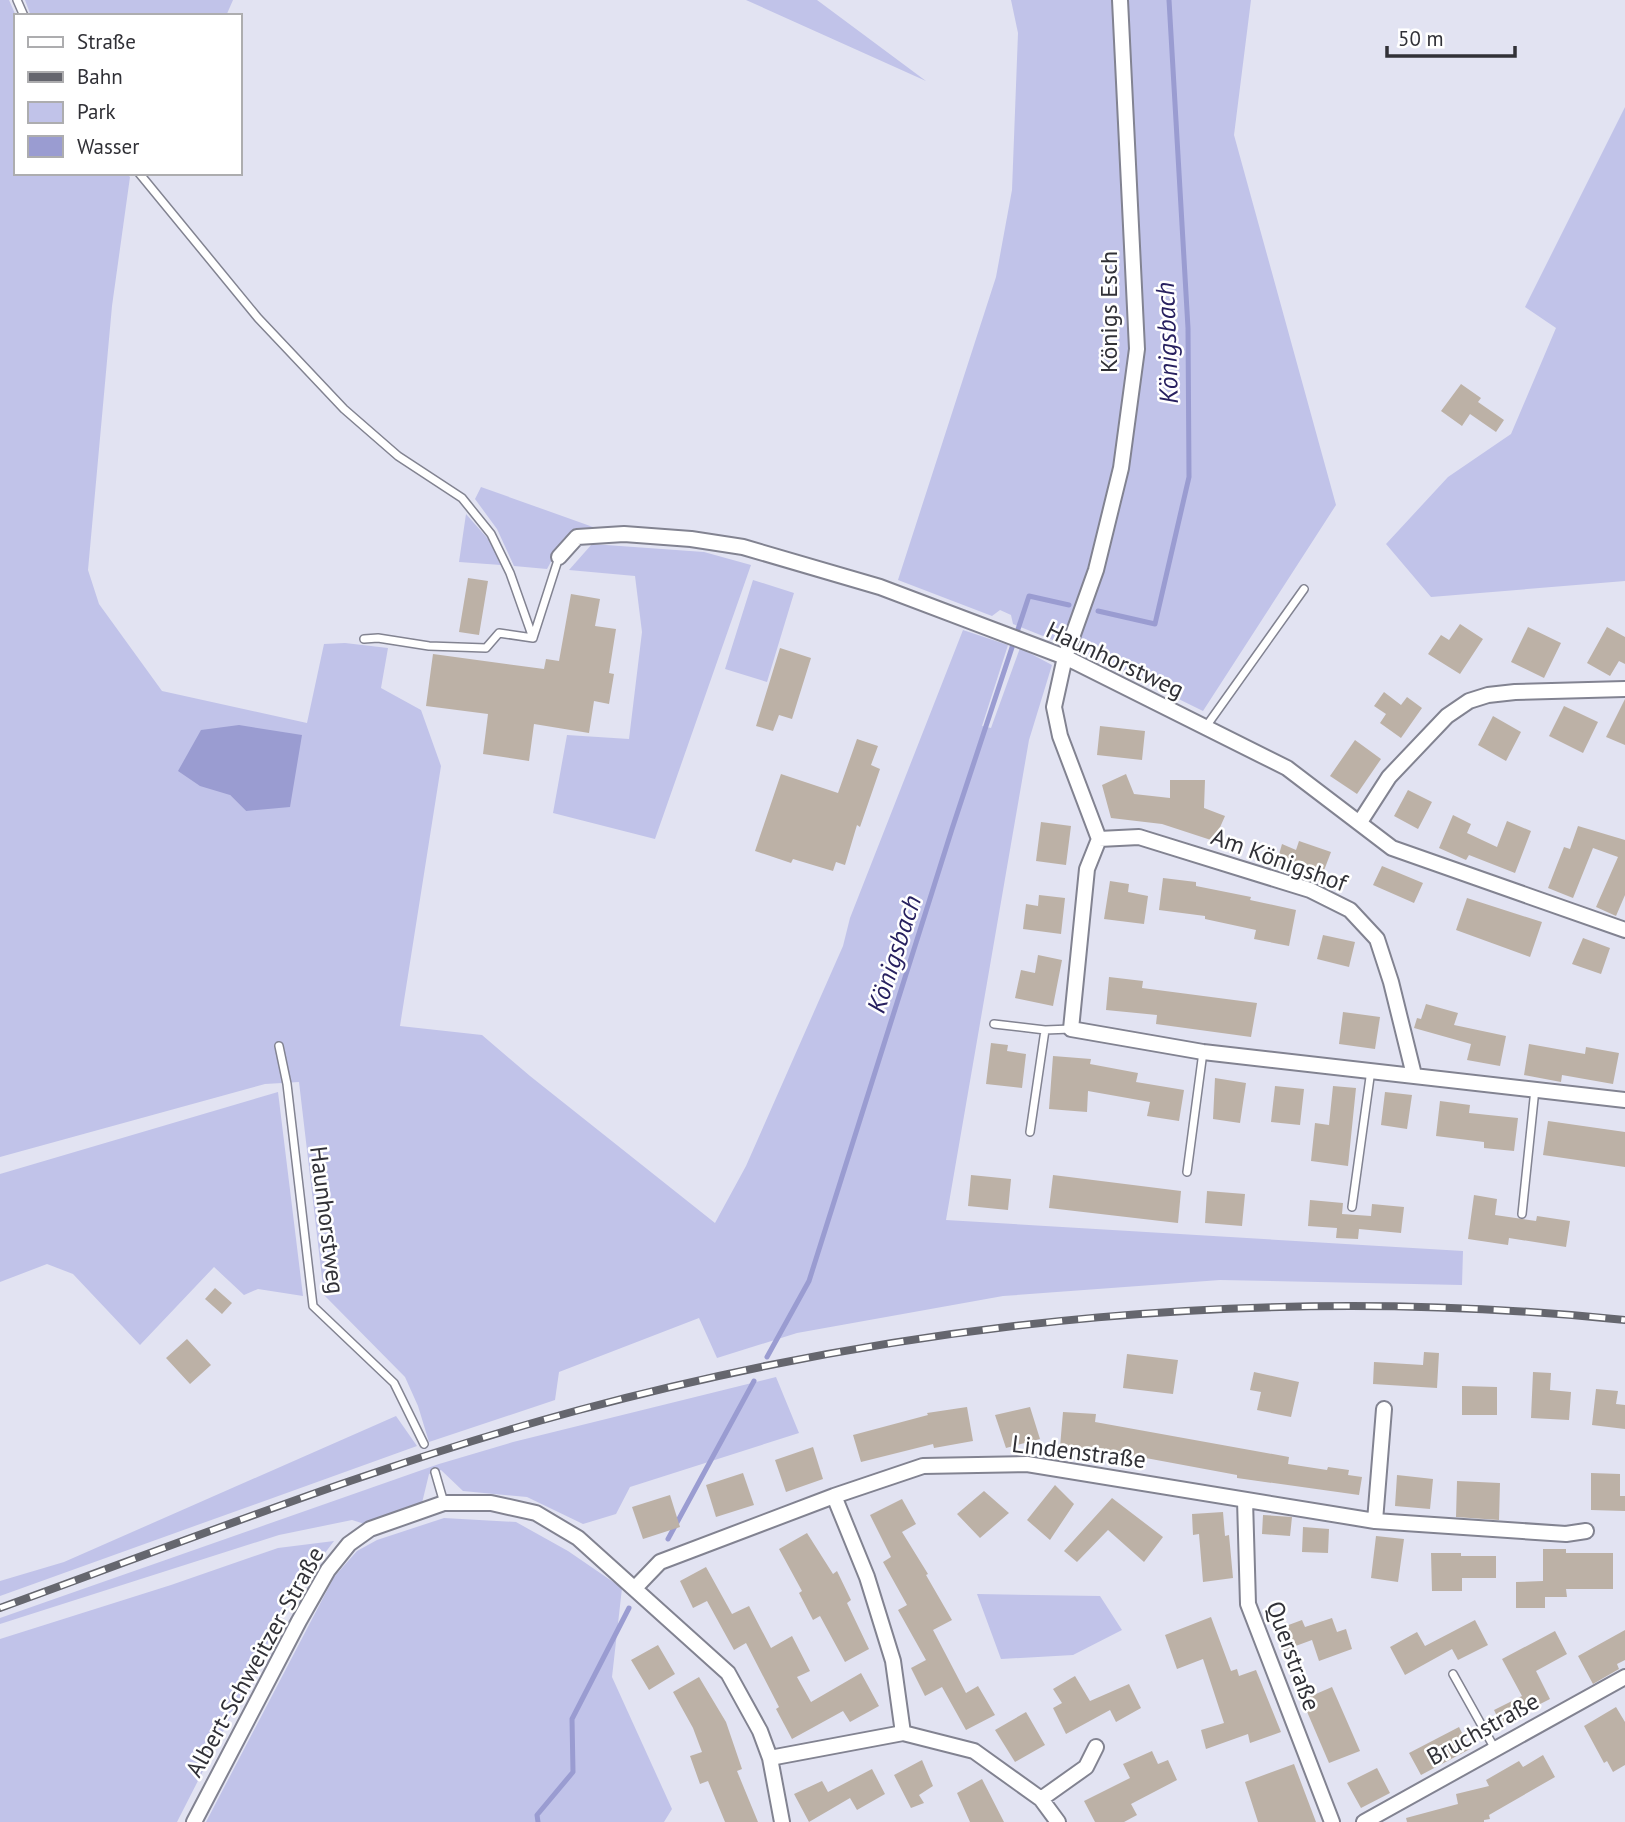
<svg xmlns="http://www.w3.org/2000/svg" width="1625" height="1822" font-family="'PT Sans',sans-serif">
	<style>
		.green { fill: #c1c3e9; fill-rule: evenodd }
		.water { fill: #9a9cd1 }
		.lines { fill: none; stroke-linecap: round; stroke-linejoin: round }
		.stream { stroke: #9a9cd1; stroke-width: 5 }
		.building { fill: #bcb1a6 }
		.service-casing { stroke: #828391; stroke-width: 10 }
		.minor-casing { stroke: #828391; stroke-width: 18 }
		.service { stroke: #fff; stroke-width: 7 }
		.minor { stroke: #fff; stroke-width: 14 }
		.rail-casing { stroke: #65666e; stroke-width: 8 }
		.rail { stroke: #fff; stroke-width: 5; stroke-dasharray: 16; stroke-linecap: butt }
		.labels { text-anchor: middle; stroke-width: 5; stroke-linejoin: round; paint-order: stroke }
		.street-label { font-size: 24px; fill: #313137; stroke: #fff }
		.water-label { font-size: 26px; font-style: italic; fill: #27205f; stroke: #fff }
	</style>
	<rect width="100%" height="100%" fill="#e2e3f2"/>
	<!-- green -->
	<path class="green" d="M0 0H9L16 16V173H126L130 177 112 306 88 570 99 604 162 691 307 723 324 644 345 643 388 648 381 688 421 710 441 766 400 1026 482 1035 530 1076 715 1223 746 1166 843 946 850 918 963 630 1008 645 982 726 991 728 1020 648 1052 665 1029 740 946 1220 1463 1251 1462 1285 1220 1280 1003 1296 797 1333 717 1358 699 1318 559 1372 555 1400 429 1442 418 1406 405 1377 324 1295 299 1082 265 1084 0 1157ZM239 726 257 729 246 811 230 795Z
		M25 0H233L226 16H31Z
		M746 0H817L926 81Z
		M1011 0H1251L1234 135 1336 505 1203 711 1083 652 1013 624 1011 615 1000 610 992 616 898 580 996 277 1012 190 1018 33Z
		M1625 107V581L1431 597 1386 544 1448 477 1511 434 1556 328 1525 307Z
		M481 487 593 527 564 538 547 569 514 566 497 529 475 499Z
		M466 514 489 540 501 565 459 562Z
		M592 544 704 552 751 565 655 839 553 813 567 735 629 739 642 632 635 576 569 570Z
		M753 580 794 593 767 682 725 669Z
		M278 1092 303 1296 258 1289 244 1295 214 1267 140 1345 73 1274 47 1264 0 1282V1174Z
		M776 1377 799 1433 630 1487 616 1514 583 1524 527 1497 463 1491 441 1470 429 1474 422 1503 368 1525 352 1520 279 1535 0 1624V1618L439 1464 513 1442Z
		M396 1416 417 1446 0 1596V1581L64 1562Z
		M444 1518 516 1522 568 1551 622 1588 612 1677 672 1809 664 1822H206L334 1577 357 1551 377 1540Z
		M334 1541 291 1598 177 1822H0V1639L171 1585 278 1548Z
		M977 1594 1100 1596 1122 1630 1073 1655 1001 1659Z"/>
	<!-- water -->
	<path class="water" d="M239 725 302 735 290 807 246 811 230 795 200 786 178 771 201 730Z"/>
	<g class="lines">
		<!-- stream -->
		<path class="stream" d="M1098 611 1155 624 1189 477 1188 328 1169 0
			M767 1357 809 1281 952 829 1029 596 1069 605
			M668 1539 754 1381
			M538 1822 537 1815 573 1772 572 1719 629 1608"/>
	</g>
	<!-- building -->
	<path class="building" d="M1461 384 1481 398 1478 402 1504 420 1496 432 1470 414 1462 426 1441 411Z
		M468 578 488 581 479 635 459 632Z
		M571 594 600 599 595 626 616 629 609 673 614 674 609 704 594 701 589 733 534 724 529 761 483 754 488 714 426 706 433 654 544 669 546 659 559 661Z
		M1460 624 1483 639 1460 674 1428 654 1441 635 1449 640Z
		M1528 627 1561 643 1544 678 1511 662Z
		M1607 627 1625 637V664L1619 661 1610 676 1587 663Z
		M780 648 811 658 792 719 779 715 773 731 756 726Z
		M1384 692 1401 705 1407 697 1422 708 1401 738 1380 723 1386 714 1374 706Z
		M1625 699V745L1606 737Z
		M1564 706 1598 722 1583 753 1549 736Z
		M1493 716 1521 732 1506 761 1478 745Z
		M1100 726 1145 731 1142 760 1097 755Z
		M857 739 878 746 871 765 880 769 860 827 857 825 845 865 836 862 833 871 793 859 791 863 755 851 781 774 838 793Z
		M1355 740 1381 759 1357 794 1330 776Z
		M1126 774 1134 794 1170 798V780H1205L1204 808 1225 816 1214 841 1162 824 1111 818 1102 785Z
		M1408 790 1432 802 1418 829 1394 816Z
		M1453 815 1471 824 1467 833 1497 847 1507 821 1531 831 1515 873 1469 855 1466 860 1439 848Z
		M1041 822 1071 826 1066 865 1036 861Z
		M1578 826 1625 840V895L1616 916 1596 907 1618 857 1593 848 1573 898 1548 888 1564 847 1570 849Z
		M1299 841 1331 852 1320 881 1276 865 1282 844 1296 850Z
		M1382 866 1423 883 1414 903 1373 885Z
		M1163 878 1196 882V886L1251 897 1250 900 1296 910 1289 946 1254 939 1256 930 1205 919V916L1159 910Z
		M1110 881 1129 884 1128 892 1148 896 1144 924 1104 919Z
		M1039 895 1065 898 1061 934 1023 929 1026 904 1038 906Z
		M1467 898 1542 922 1530 957 1456 930Z
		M1323 935 1355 942 1349 967 1317 959Z
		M1583 938 1610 948 1601 974 1572 964Z
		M1038 955 1062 960 1053 1006 1015 998 1021 970 1035 973Z
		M1109 977 1143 981 1142 988 1257 1003 1251 1037 1156 1024 1157 1015 1106 1010Z
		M1426 1004 1458 1013 1454 1025 1506 1036 1500 1066 1467 1060 1471 1044 1414 1028 1417 1018 1421 1019Z
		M1343 1012 1380 1017 1375 1049 1339 1044Z
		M991 1043 1008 1045 1007 1051 1026 1054 1022 1088 986 1084Z
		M1529 1044 1585 1054 1586 1047 1619 1053 1613 1084 1562 1075 1561 1082 1524 1075Z
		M1053 1056 1091 1059 1090 1064 1138 1073 1136 1082 1184 1090 1179 1121 1147 1116 1150 1102 1088 1091 1087 1112 1049 1109Z
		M1215 1078 1246 1083 1240 1123 1213 1119Z
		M1275 1086 1304 1089 1300 1125 1271 1122Z
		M1333 1086 1356 1088 1348 1166 1311 1161 1315 1123 1329 1125Z
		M1385 1092 1412 1095 1407 1129 1381 1125Z
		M1440 1101 1470 1105 1469 1113 1518 1118 1514 1151 1484 1148V1142L1436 1136Z
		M1548 1121 1625 1132V1167L1543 1155Z
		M971 1175 1011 1179 1008 1210 968 1206Z
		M1053 1175 1181 1191 1178 1223 1049 1208Z
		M1207 1191 1245 1194 1242 1226 1205 1223Z
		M1474 1195 1497 1199 1495 1215 1536 1221 1537 1216 1570 1221 1566 1247 1509 1238 1508 1245 1468 1239Z
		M1310 1200 1343 1203 1342 1214 1371 1216 1372 1204 1404 1207 1401 1233 1359 1229 1358 1239 1336 1238 1337 1228 1308 1226Z
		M215 1288 232 1303 222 1314 205 1299Z
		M187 1339 211 1365 190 1384 166 1358Z
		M1424 1352 1439 1353 1437 1388 1373 1384 1374 1362 1423 1365Z
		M1127 1354 1178 1360 1173 1394 1123 1388Z
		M1254 1372 1299 1382 1291 1417 1257 1410 1261 1392 1250 1390Z
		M1533 1372 1551 1373 1550 1390 1571 1392 1569 1420 1531 1418Z
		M1462 1386 1497 1387V1415H1462Z
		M1596 1389 1618 1391 1616 1404 1625 1405V1429L1592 1425Z
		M967 1407 973 1441 934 1448 933 1444 861 1462 853 1435 928 1415 927 1413Z
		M1030 1407 1040 1439 1006 1448 995 1415Z
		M1063 1412 1096 1414 1095 1422 1289 1457 1288 1464 1327 1470 1328 1467 1349 1470 1348 1475 1362 1477 1359 1495 1237 1478V1475L1092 1448 1091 1452 1060 1447Z
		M813 1447 823 1479 786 1492 775 1460Z
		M743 1473 754 1505 716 1517 706 1485Z
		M1591 1473 1620 1474V1496H1625V1511L1591 1510Z
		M1397 1475 1433 1479 1430 1509 1395 1506Z
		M1457 1481 1500 1483 1499 1520 1456 1517Z
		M1055 1485 1074 1504 1050 1540 1027 1520Z
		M984 1491 1009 1513 980 1538 957 1514Z
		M670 1495 680 1527 643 1539 632 1507Z
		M1112 1498 1163 1537 1144 1562 1108 1530 1077 1562 1064 1551Z
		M902 1499 916 1524 902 1532 928 1574 926 1575 952 1620 933 1630 966 1693 978 1686 995 1715 966 1730 942 1687 925 1696 911 1668 926 1660 898 1610 907 1605 883 1562 891 1557 870 1515Z
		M1223 1512 1225 1536 1229 1535 1233 1578 1203 1582 1199 1534 1193 1535 1192 1514Z
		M1263 1515 1292 1517 1290 1536 1262 1534Z
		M1303 1527 1329 1529 1328 1553 1302 1552Z
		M807 1533 833 1574 837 1571 851 1600 847 1603 869 1649 845 1662 820 1616 813 1620 799 1593 802 1591 779 1549Z
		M1376 1536 1404 1539 1398 1582 1371 1578Z
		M1543 1549H1566V1553H1613V1589H1566L1567 1597H1545V1608H1516V1582L1543 1581Z
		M1431 1553H1461V1556H1496V1578H1462V1591H1432Z
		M706 1567 732 1614 749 1606 771 1648 792 1636 810 1671 797 1677 811 1702 861 1673 879 1706 850 1722 843 1711 792 1739 776 1709 779 1707 746 1643 734 1650 707 1601 693 1608 680 1581Z
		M1211 1617 1231 1671 1237 1669 1239 1676 1256 1670 1281 1732 1250 1743 1248 1734 1206 1749 1201 1730 1224 1723 1203 1659 1177 1669 1165 1635Z
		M1332 1618 1337 1632 1346 1629 1352 1649 1319 1661 1312 1640 1282 1651 1275 1630 1302 1620 1305 1627Z
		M1475 1620 1488 1645 1458 1660 1452 1649 1405 1675 1390 1647 1417 1632 1425 1646Z
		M1625 1630V1660L1617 1664 1619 1669 1593 1684 1578 1656Z
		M1555 1631 1567 1654 1536 1671 1550 1699 1501 1724 1494 1710 1522 1696 1502 1659Z
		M658 1645 675 1674 649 1690 631 1660Z
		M1075 1676 1090 1701 1129 1684 1141 1708 1116 1722 1110 1710 1066 1734 1053 1708 1062 1703 1053 1689Z
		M699 1677 726 1722 742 1769 737 1771 758 1822H725L708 1781 700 1784 690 1756 702 1752 693 1728 673 1692Z
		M1332 1687 1360 1751 1329 1763 1302 1700Z
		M1616 1707 1625 1722V1765L1613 1772 1607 1761 1604 1763 1584 1726Z
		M1026 1712 1045 1745 1015 1762 995 1730Z
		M1459 1727 1470 1749 1421 1775 1409 1753Z
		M1152 1751 1158 1764 1168 1760 1177 1780 1131 1804 1137 1815 1124 1822H1095L1084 1801 1130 1778 1123 1764Z
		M1543 1755 1555 1777 1489 1815 1490 1819 1484 1820V1822H1407L1406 1818 1458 1804 1456 1794 1489 1786 1486 1780 1519 1761 1523 1767Z
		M922 1760 933 1786 919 1795 924 1803 911 1808 894 1775Z
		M1294 1764 1316 1822H1258L1245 1782Z
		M1377 1768 1390 1793 1361 1808 1347 1783Z
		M872 1769 885 1794 857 1810 850 1798 809 1822 794 1794 822 1781 828 1792Z
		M982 1779 1004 1822H970L957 1793Z"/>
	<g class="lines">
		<defs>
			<path id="service" d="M17 0 24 16
				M139 173 258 318 344 409 398 456 462 498 491 534 510 573 533 638
				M364 639 378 638 429 646 486 648 499 633 533 638 559 557
				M1205 728 1304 589
				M994 1024 1045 1030
				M279 1046 287 1084 313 1306 394 1383 424 1444
				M1030 1132 1045 1030 1071 1029
				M1187 1172 1203 1052
				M1352 1207 1371 1070
				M1522 1214 1535 1089
				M435 1472 444 1503
				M1453 1674 1495 1749"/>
			<path id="minor" d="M1120 0 1137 349 1121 468 1096 570 1065 657 1054 707 1060 736 1099 839 1087 869 1071 1029 1203 1052 1625 1100
				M559 557 577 537 624 534 691 539 743 547 880 587 1065 657 1287 768 1392 848 1625 930
				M1360 822 1389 777 1447 716 1469 701 1488 695 1515 692 1625 689
				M1099 839 1139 837 1310 890 1350 910 1377 939 1391 982 1414 1075
				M834 1496 867 1577 893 1661 903 1733
				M1245 1500 1248 1604 1332 1822
				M1375 1521 1384 1409
				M635 1588 660 1562 834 1496 923 1466 1027 1464 1375 1521 1566 1534 1586 1531
				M770 1758 903 1733 974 1751 1041 1799 1058 1822
				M1041 1799 1086 1767 1096 1747
				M194 1822 299 1621 328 1570 349 1544 370 1529 444 1503H491L536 1513 578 1538 728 1673 760 1731 770 1758 782 1822
				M1364 1822 1625 1677"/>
		</defs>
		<!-- service casing -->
		<use href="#service" class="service-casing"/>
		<!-- minor casing -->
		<use href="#minor" class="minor-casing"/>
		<!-- service -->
		<use href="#service" class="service"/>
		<!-- minor -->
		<use href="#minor" class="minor"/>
		<defs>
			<path id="rail" d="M0 1608C191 1539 382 1463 579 1410 918 1319 1275 1284 1625 1320"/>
		</defs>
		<!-- rail casing -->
		<use href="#rail" class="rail-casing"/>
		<!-- rail -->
		<use href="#rail" class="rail"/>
	</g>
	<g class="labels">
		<!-- street labels -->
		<g class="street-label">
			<text transform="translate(1109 312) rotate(-90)" y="8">Königs Esch</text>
			<text transform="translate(1115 660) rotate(25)" y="8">Haunhorstweg</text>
			<text transform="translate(1279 860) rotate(20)" y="8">Am Königshof</text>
			<text transform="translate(327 1220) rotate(83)" y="8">Haunhorstweg</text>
			<text transform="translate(1079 1452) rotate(7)" y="8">Lindenstraße</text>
			<text transform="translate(1293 1656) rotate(70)" y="8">Querstraße</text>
			<text transform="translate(255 1662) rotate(-61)" y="8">Albert-Schweitzer-Straße</text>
			<text transform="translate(1483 1729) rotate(-29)" y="8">Bruchstraße</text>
		</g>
		<!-- water labels -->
		<g class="water-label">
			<text transform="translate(1167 343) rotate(-92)" y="9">Königsbach</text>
			<text transform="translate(894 954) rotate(-72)" y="9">Königsbach</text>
		</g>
	</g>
	<!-- legend -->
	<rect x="14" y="14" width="228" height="161" fill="#ffffff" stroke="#adadaf" stroke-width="2"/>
	<rect x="28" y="37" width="35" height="10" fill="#ffffff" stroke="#adadaf" stroke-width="2"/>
	<text x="77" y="49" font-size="21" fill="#313137">Straße</text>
	<rect x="28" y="72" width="35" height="10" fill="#65666e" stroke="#adadaf" stroke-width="2"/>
	<text x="77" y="84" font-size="21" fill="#313137">Bahn</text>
	<rect x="28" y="102" width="35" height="21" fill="#c1c3e9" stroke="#adadaf" stroke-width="2"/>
	<text x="77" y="119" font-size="21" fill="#313137">Park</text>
	<rect x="28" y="136" width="35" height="21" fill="#9a9cd1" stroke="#adadaf" stroke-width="2"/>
	<text x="77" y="154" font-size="21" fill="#313137">Wasser</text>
	<!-- scale -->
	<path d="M1387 46v10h128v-10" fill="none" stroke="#313137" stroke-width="3.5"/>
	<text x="1398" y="46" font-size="21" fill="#313137" stroke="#ffffff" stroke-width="5" paint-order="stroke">50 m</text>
</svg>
